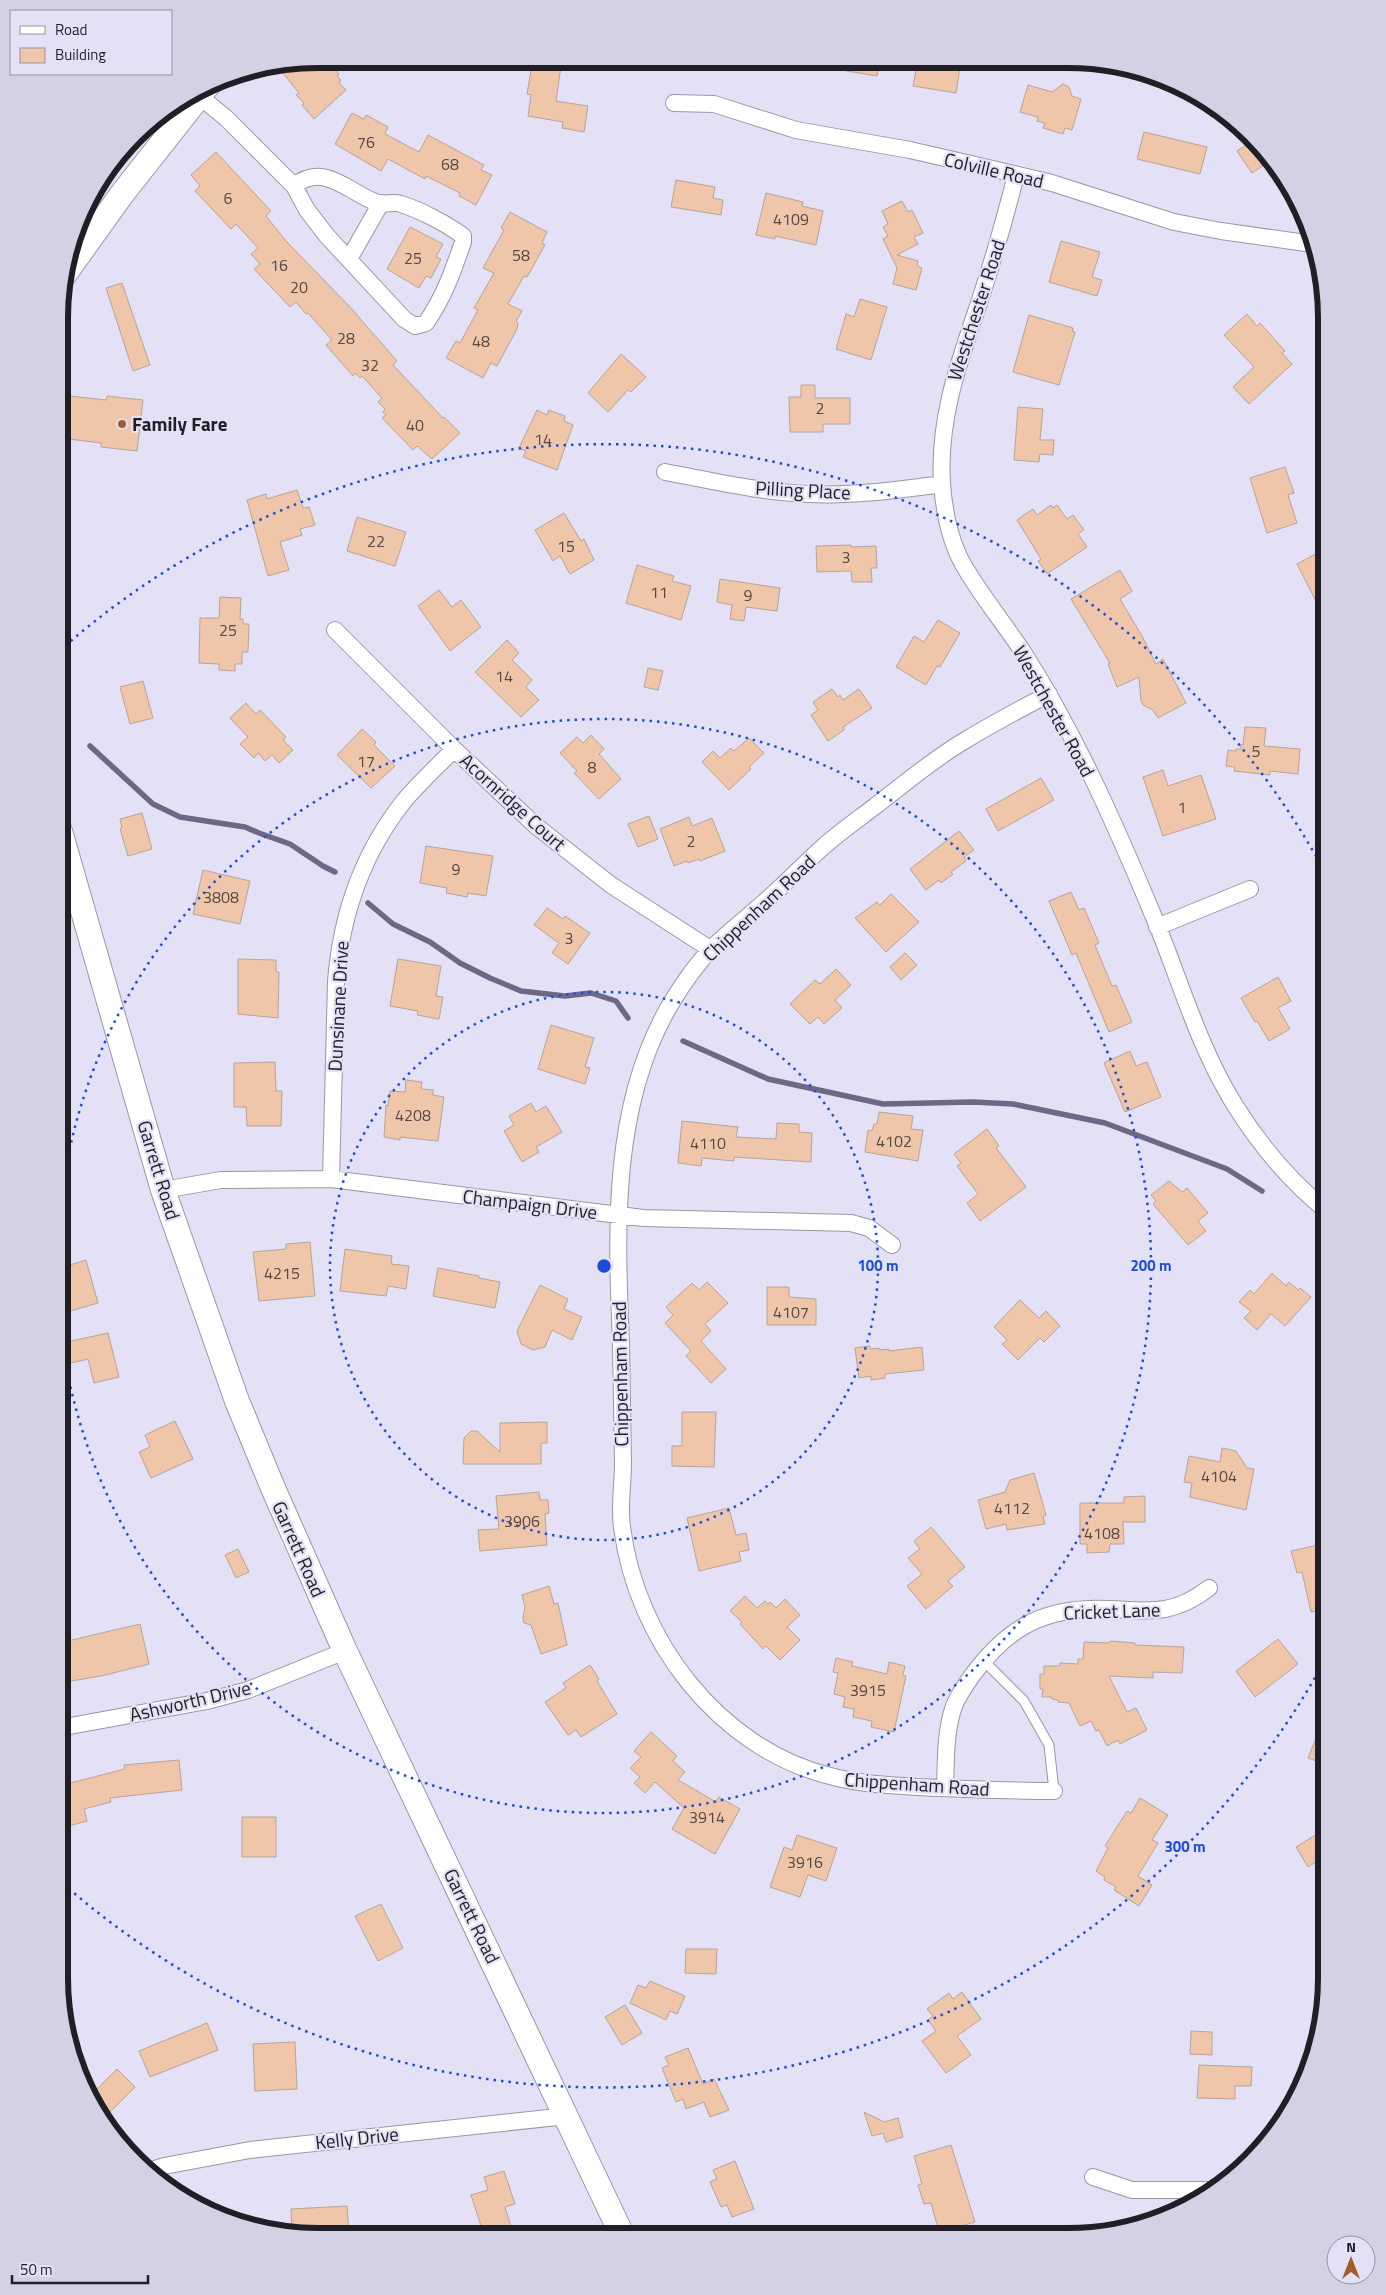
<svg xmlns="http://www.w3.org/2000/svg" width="1386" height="2295" font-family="'Titillium Web',sans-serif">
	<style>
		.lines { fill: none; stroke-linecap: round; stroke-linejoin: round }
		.stream { stroke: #6e6887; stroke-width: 5.5 }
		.building { fill: #efc6a9; stroke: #b7a498 }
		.lane-casing { stroke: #9996a9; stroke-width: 11 }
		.street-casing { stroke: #9996a9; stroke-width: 18 }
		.secondary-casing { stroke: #9996a9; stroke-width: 26 }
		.lane { stroke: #fff; stroke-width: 9 }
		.street { stroke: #fff; stroke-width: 16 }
		.secondary { stroke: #fff; stroke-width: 24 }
		.ring { fill: none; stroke: #1d4ed8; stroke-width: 2.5; stroke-dasharray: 2.5 5 }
		.poi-dot { fill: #9f5e29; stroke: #e4e0f5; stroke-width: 2 }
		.labels { text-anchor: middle; stroke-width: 4.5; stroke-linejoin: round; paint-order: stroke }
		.number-label { font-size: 16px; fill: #544947 }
		.street-label { font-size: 19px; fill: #201f26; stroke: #e4e0f5 }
		.poi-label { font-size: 19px; font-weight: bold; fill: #201f26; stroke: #e4e0f5; text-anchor: start }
		.rim { fill: none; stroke: #201f26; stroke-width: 6 }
		.centre { fill: #1d4ed8; stroke: #e4e0f5; stroke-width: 2.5 }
		.ring-label { font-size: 15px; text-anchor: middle; font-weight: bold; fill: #1d4ed8; stroke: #e4e0f5; stroke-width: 4.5; stroke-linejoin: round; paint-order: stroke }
	</style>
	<rect width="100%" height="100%" fill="#e4e0f5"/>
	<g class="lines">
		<!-- stream -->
		<path class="stream" d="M90 746 153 804 180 817 245 827 259 833 290 844 323 866 335 872
			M368 903 393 924 430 942 460 963 490 978 521 991 565 996 591 993 616 1001 628 1018
			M683 1041 768 1079 883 1104 973 1102 1013 1104 1105 1123 1227 1169 1262 1191"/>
	</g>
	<!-- building -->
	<path class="building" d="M318 59H326L339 74 337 76 341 80 339 83 346 90 314 119 302 105 304 103 296 95 299 93 283 73 293 64Z
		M533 59H562L556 101 588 106 584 132 562 128 563 122 528 116 531 95 527 94Z
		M830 60H880L877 76 829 68Z
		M918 60 961 61 956 93 913 86Z
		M1063 84 1069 87 1072 96 1081 99 1072 130 1065 128 1063 134 1043 128 1045 123 1037 121 1038 117 1020 112 1028 85 1052 92Z
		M352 113 364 119 366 115 388 127 385 134 419 152 428 135 484 165 481 170 492 175 476 205 459 196 460 193 426 176 425 179 388 159 381 171 335 144Z
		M1144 132 1207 147 1200 174 1137 159Z
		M1254 140 1273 159 1252 173 1237 151Z
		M216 152 271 211 266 216 286 241 350 307 397 361 393 365 443 418 444 417 460 433 432 459 417 446 413 450 382 418 386 415 383 412 385 409 378 402 382 398 362 376 360 378 355 373 353 376 326 345 332 340 308 313 306 314 296 302 290 307 254 269 260 264 251 254 258 248 236 224 231 229 195 191 200 186 191 175Z
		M676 180 715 187 713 198 723 200 721 215 671 207Z
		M766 193 803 202 802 206 823 211 816 245 775 236V239L756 235Z
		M902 201 908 212 912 210 923 233 914 237 918 244 897 255 918 261 917 266 922 268 916 290 893 284 897 268 883 239 888 236 883 227 888 224 882 211Z
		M510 212 547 232 542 243 545 245 531 270 527 277 524 276 508 304 522 311 516 321 518 323 517 329 497 366 491 363 483 378 446 358 456 341 460 343 478 310 474 308 494 273 483 268 504 230 501 228Z
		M410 227 443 244 436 257 441 259 431 278 426 276 419 288 387 269Z
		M1061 241 1100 252 1092 277 1102 280 1097 296 1049 282Z
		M122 283 150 365 133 371 106 288Z
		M860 299 887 307 871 360 836 349 846 314 854 317Z
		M1247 314 1257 326 1260 323 1285 351 1282 353 1292 364 1249 404 1233 387 1254 367 1224 335Z
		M1029 315 1073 328 1072 331 1075 332 1059 385 1013 372Z
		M621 354 646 377 631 392 628 390 608 412 588 393Z
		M801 385H815V398H850V424H823V432H790L789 397H801Z
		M61 395 106 400 107 396 143 400 137 451 101 447V443L61 438Z
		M1018 407 1043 409 1040 440H1054L1053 455 1040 454 1039 462 1014 460Z
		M537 410 547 415 549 410 565 416 564 421 573 425 557 470 523 457 526 451 519 448Z
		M1285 467 1294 493 1288 495 1297 523 1267 533 1250 478Z
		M297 490 303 508 309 507 315 525 300 529 302 535 280 542 289 570 268 576 247 500 266 494 267 499Z
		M1051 505 1053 508 1057 505 1067 519 1073 515 1084 530 1078 534 1087 547 1047 574 1038 561 1041 559 1017 520 1033 509 1037 515Z
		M564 513 581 541 584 539 594 560 570 574 560 556 553 561 535 530Z
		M357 517 406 532 395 566 347 551Z
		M851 545 852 547 876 546 877 568H871L872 582H852L851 571 817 572 816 546Z
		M1327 548V623L1297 564Z
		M637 565 674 576 672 581 691 586 681 620 626 603Z
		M1120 570 1132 591 1120 599 1142 636 1156 664 1163 659 1186 703 1158 718 1153 710 1143 705 1141 701 1139 677 1117 687 1108 664 1110 663 1071 599Z
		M720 579 780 588 777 611 746 607 744 621 730 619 732 605 717 602Z
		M439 590 452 607 461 600 481 627 450 651 418 606Z
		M220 597 241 598 240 619H243V624H249L248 652H242V664H235V671L219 670V664L199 663 200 618H219Z
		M938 620 960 633 940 667 937 666 926 685 896 667 914 636 924 642Z
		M507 640 519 653 512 660 532 680 526 687 539 700 521 717 475 672Z
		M648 668 663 671 658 690 644 687Z
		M143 681 153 718 130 724 120 687Z
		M832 689 838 697 840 695 843 700 859 689 872 708 843 727 844 730 828 741 811 715 818 710 813 702Z
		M246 703 256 714 260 710 286 737 283 740 293 750 279 763 272 755 265 761 258 753 254 758 240 744 248 737 230 718Z
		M1245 727 1266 728 1264 746 1300 749 1298 774 1270 771V775L1234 771 1235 767 1226 766 1228 750 1236 751V749H1241V745H1243Z
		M362 729 376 742 374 745 395 766 371 788 337 755Z
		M591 735 604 749 599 754 621 779 599 799 574 773 577 771 560 753 577 737 583 743Z
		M749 738 764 753 749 767 751 769 729 790 702 762 713 751 720 758 731 748 734 751Z
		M1163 770 1168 786 1201 775 1216 819 1163 836 1143 777Z
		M1041 778 1054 800 998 831 986 809Z
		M142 813 152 849 128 856 120 829 122 828 120 819Z
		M649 816 658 839 638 847 628 824Z
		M689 817 692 826 712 818 725 851 700 861 699 859 688 863 687 861 674 866 660 829Z
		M959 831 974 850 964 857 966 861 951 872 953 874 941 883 939 880 926 890 910 869Z
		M426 846 493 856 486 896 468 893 467 897 446 893 447 888 420 883Z
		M203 870 250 881 240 924 193 914Z
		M1071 892 1079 910 1084 908 1099 943 1095 945 1112 986 1116 985 1132 1022 1109 1032 1076 953 1072 955 1049 901Z
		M891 894 919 922 886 952 855 918 877 902 880 905Z
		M547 908 563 919 565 916 590 933 568 964 552 953 559 943 534 925Z
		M905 953 917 965 901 980 890 967Z
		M238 959 276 960V972H279L278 1018 238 1014Z
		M398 959 441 966 436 996 443 997 439 1019 417 1015 418 1011 390 1006Z
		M836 969 851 985 835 1000 842 1008 824 1024 818 1017 810 1024 790 1004 815 980 820 984Z
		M1278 977 1291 1001 1278 1008 1290 1029 1269 1041 1257 1021 1255 1022 1241 998Z
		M551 1025 594 1038 585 1067 590 1068 585 1084 538 1069Z
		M1130 1051 1136 1066 1147 1062 1161 1097 1125 1112 1104 1063Z
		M275 1062 276 1091H282L281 1126H247L246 1107H234V1063Z
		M406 1080 422 1082 421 1089 433 1090V1095L444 1097 438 1141 400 1137V1140L384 1137 386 1105 388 1106 390 1091 405 1092Z
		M531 1103 536 1112 546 1106 562 1132 536 1147 539 1152 522 1162 504 1131 514 1125 509 1116Z
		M879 1112 913 1116 911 1129 923 1130 918 1161 865 1152 868 1130 872 1131 874 1124H877Z
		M682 1121 738 1127 736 1137 776 1139 777 1123 799 1124V1132L812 1133 811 1162 734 1157V1161L702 1158 701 1166 678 1163Z
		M987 1129 999 1146 996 1148 1026 1187 980 1221 967 1203 978 1194 957 1166 961 1163 954 1154Z
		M1169 1181 1182 1192 1187 1188 1208 1213 1198 1221 1206 1231 1188 1245 1153 1204 1156 1201 1151 1195Z
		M310 1242 315 1296 259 1301 253 1252 286 1249V1244Z
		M345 1249 392 1256 391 1264 409 1266 406 1289 388 1286 386 1296 340 1291Z
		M86 1260 98 1303 60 1314V1268Z
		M438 1268 479 1276V1278L500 1282 495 1308 433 1296Z
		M1272 1273 1286 1286 1289 1282 1298 1290 1300 1288 1311 1297 1285 1326 1271 1314 1257 1330 1244 1318 1251 1311 1239 1302 1250 1290 1254 1294Z
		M707 1282 728 1303 705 1324 711 1331 701 1341 726 1369 711 1383 686 1356 691 1351 665 1323 673 1315 666 1307 692 1283 699 1290Z
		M540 1285 568 1299 564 1309 582 1317 572 1340 552 1330 545 1347 533 1350 521 1344 517 1331Z
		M767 1287H789V1297L816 1299V1325H767Z
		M1020 1300 1039 1318 1046 1311 1060 1326 1044 1342 1040 1338 1018 1360 1002 1344 1007 1340 994 1327Z
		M108 1333 119 1377 94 1383 88 1359 67 1364 62 1343Z
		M870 1346V1349L879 1348V1350L889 1349V1351L922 1347 924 1370 885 1374V1378L871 1380V1376L859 1378 855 1348Z
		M682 1412H716L714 1467 672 1466V1446H682Z
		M175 1421 193 1459 151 1478 139 1452 150 1447 145 1435Z
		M547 1422V1443H541V1464H463L464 1438 471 1431H477L500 1452V1423Z
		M1222 1448 1236 1451 1247 1468 1254 1469 1246 1510 1190 1497 1192 1483 1184 1482 1189 1456 1220 1462Z
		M1034 1473 1046 1515 1043 1516 1045 1524 1007 1530 1006 1524 986 1529 978 1500 1005 1492 1010 1480Z
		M539 1492 540 1500H548L549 1513 545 1514 547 1545 480 1551 478 1530 499 1529 496 1496Z
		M1145 1496V1522H1123L1124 1544H1110L1109 1552 1087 1553V1544H1080V1503H1124V1497Z
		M729 1508 736 1535 746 1533 749 1550 739 1552 741 1561 699 1571 687 1518Z
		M931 1527 965 1567 948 1581 953 1586 926 1609 907 1586 922 1574 908 1558 920 1549 914 1541Z
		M1327 1543V1609L1311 1612 1302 1572 1297 1573 1291 1551Z
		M238 1549 249 1572 236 1578 225 1555Z
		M549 1586 554 1604 558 1603 567 1645 541 1654 531 1625 524 1623 523 1617 525 1607 522 1595Z
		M745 1596 757 1608 765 1601 768 1604 770 1602 776 1608 785 1599 800 1615 787 1627 800 1640 780 1660 766 1646 763 1649 740 1624 742 1622 730 1611Z
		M140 1624 149 1664 101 1676 59 1683V1643Z
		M1278 1639 1298 1664 1255 1697 1236 1671Z
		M1110 1641 1135 1643V1645L1184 1647 1182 1673 1153 1672V1678L1109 1676 1127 1712 1136 1708 1147 1730 1120 1744 1118 1740 1107 1746 1099 1730 1096 1731 1091 1721 1080 1726 1069 1703 1058 1702V1700L1052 1699V1697H1042L1043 1689H1040V1674H1044V1666H1060V1663L1078 1664V1659H1083L1084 1642 1109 1643Z
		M836 1658 853 1662 852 1666 887 1674 889 1662 905 1666 903 1675 906 1676 894 1732 871 1727 872 1721 853 1717 854 1709 843 1707 845 1697 834 1694 838 1673 833 1672Z
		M590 1665 599 1679 597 1681 617 1714 581 1737 576 1730 568 1735 545 1702 566 1688 563 1683Z
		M651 1732 677 1756 673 1761 685 1772 678 1780 716 1802 719 1797 740 1809 715 1854 672 1829 684 1808 655 1782 645 1793 634 1783 640 1777 630 1768 641 1757 634 1751Z
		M1316 1738 1327 1743V1765L1308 1758Z
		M179 1760 182 1790 110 1798 111 1802 84 1809 87 1821 61 1828 59 1819V1786L125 1769 124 1765Z
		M1140 1798 1168 1815 1152 1840 1158 1843 1138 1876 1152 1885 1139 1906 1114 1890 1116 1887 1104 1880 1105 1877 1096 1871 1108 1848 1105 1846 1127 1811 1131 1813Z
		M242 1817H276V1857H242Z
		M1317 1834 1320 1839 1327 1834V1855L1308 1867 1296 1847Z
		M797 1835 837 1848 826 1881 808 1875 800 1897 770 1887 784 1847 792 1850Z
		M381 1904 403 1948 378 1961 355 1916Z
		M686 1949H717L716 1974 685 1973Z
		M650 1981 685 1996 677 2014 670 2011 666 2020 630 2003 638 1985 646 1988Z
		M962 1992 981 2019 957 2036 971 2055 946 2073 922 2041 936 2031 928 2020 933 2016 927 2009 949 1993 953 1999Z
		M625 2005 642 2033 622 2045 605 2017Z
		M207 2023 218 2050 150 2077 139 2051Z
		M1191 2031 1212 2032V2055L1190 2054Z
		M295 2042 297 2089 255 2091 253 2044Z
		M688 2048 703 2084 714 2079 729 2110 710 2117 704 2102 686 2109 683 2099 676 2102 662 2068 669 2065 665 2057Z
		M1199 2065 1252 2067 1251 2086H1235V2099L1197 2098Z
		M117 2069 135 2087 103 2119 90 2096Z
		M864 2112 884 2122 898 2118 903 2137 886 2142 883 2133 872 2136Z
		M951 2145 975 2222 939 2232 931 2203 924 2204 918 2185 922 2184 914 2156Z
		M735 2161 754 2209 732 2217 727 2205 721 2207 710 2182 717 2179 713 2170Z
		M504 2171 515 2204 505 2207 511 2227 484 2235 471 2195 488 2190 484 2177Z
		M347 2206 349 2234H292L291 2209Z"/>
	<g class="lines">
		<defs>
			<path id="lane" d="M983 1660 1024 1701 1049 1745 1054 1791"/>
			<path id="street" d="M199 96 226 118 294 186 307 210 327 236 404 319 415 326 426 323C444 297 453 271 463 242V236C447 224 420 210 401 204 394 201 386 205 378 203 350 194 325 161 294 186
				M674 103 714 104 796 130 910 150 984 167 1052 183 1174 222 1221 231 1313 244
				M1016 175C1005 218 993 261 979 303 959 362 938 419 942 483 944 512 951 546 967 571 984 599 1005 625 1023 652 1078 738 1119 833 1158 927 1182 987 1201 1052 1236 1107 1260 1145 1292 1183 1327 1211
				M349 259 381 203
				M665 472C713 481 760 492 809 494 854 496 898 490 942 484
				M335 630 454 749 536 826 611 885 710 949
				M1049 694C1020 709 992 724 964 741 932 760 904 784 874 807 857 820 840 832 824 846 806 862 789 880 771 896 752 914 730 930 711 949 697 964 684 982 673 1000 611 1101 616 1228 621 1343 622 1383 622 1423 623 1463 623 1484 619 1506 622 1527 636 1639 718 1748 830 1776 859 1784 888 1785 918 1787 963 1789 1008 1791 1054 1791
				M1157 927 1250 889
				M331 1179 336 982C341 916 362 854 404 801 419 783 438 766 454 749
				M163 1190 221 1180 331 1179 643 1218 851 1223 869 1228 892 1245
				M59 1728 207 1701 248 1690 345 1651
				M945 1788C946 1762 945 1734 953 1709 957 1696 967 1683 974 1673 1005 1632 1037 1611 1089 1609 1138 1607 1165 1622 1209 1588
				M149 2171 164 2166 250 2150 567 2116
				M1093 2177 1132 2190H1213"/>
			<path id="secondary" d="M64 275 122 194 208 85
				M60 831 163 1190 237 1401 273 1488 345 1651 622 2235"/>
		</defs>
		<!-- lane casing -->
		<use href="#lane" class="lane-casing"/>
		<!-- street casing -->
		<use href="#street" class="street-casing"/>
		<!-- secondary casing -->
		<use href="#secondary" class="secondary-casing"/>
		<!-- lane -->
		<use href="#lane" class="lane"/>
		<!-- street -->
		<use href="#street" class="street"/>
		<!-- secondary -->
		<use href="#secondary" class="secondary"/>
	</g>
	<!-- distance rings -->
	<g class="ring">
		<circle cx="604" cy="1266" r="274"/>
		<path d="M60 1209A547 547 0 1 1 60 1323"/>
		<path d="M1326 1658A821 821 0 0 1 60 1881M65 646A821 821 0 0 1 1326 874"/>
	</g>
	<!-- markers -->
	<circle class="poi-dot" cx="122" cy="424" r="5"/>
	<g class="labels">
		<!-- number labels -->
		<g class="number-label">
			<text x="366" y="148">76</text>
			<text x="450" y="170">68</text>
			<text x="228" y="204">6</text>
			<text x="791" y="225">4109</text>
			<text x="521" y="261">58</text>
			<text x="413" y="264">25</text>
			<text x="279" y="271">16</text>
			<text x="299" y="293">20</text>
			<text x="346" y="344">28</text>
			<text x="481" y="347">48</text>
			<text x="370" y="371">32</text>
			<text x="820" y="414">2</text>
			<text x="415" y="431">40</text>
			<text x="543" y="445">14</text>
			<text x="376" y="547">22</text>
			<text x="566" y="552">15</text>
			<text x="846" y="563">3</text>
			<text x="659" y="598">11</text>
			<text x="748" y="601">9</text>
			<text x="228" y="636">25</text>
			<text x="504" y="682">14</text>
			<text x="1256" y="757">5</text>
			<text x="366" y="767">17</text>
			<text x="592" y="773">8</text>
			<text x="1182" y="813">1</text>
			<text x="691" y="847">2</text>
			<text x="456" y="875">9</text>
			<text x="221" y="903">3808</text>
			<text x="569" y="944">3</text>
			<text x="413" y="1121">4208</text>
			<text x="894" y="1147">4102</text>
			<text x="708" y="1149">4110</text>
			<text x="282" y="1279">4215</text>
			<text x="791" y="1318">4107</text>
			<text x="1219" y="1482">4104</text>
			<text x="1012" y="1514">4112</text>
			<text x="522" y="1527">3906</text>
			<text x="1102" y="1539">4108</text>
			<text x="868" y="1696">3915</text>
			<text x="707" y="1823">3914</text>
			<text x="805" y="1868">3916</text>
		</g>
		<!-- street labels -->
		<g class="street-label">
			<text transform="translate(994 170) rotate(13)" y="7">Colville Road</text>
			<text transform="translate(976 310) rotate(-72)" y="7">Westchester Road</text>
			<text transform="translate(803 490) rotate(3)" y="7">Pilling Place</text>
			<text transform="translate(1054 711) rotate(61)" y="7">Westchester Road</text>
			<text transform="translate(513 802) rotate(42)" y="7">Acornridge Court</text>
			<text transform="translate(759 908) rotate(-43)" y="7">Chippenham Road</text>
			<text transform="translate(338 1006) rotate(-87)" y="7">Dunsinane Drive</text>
			<text transform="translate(159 1170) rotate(73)" y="7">Garrett Road</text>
			<text transform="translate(530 1204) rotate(7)" y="7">Champaign Drive</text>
			<text transform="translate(620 1374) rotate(-91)" y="7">Chippenham Road</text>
			<text transform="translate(299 1549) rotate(66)" y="7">Garrett Road</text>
			<text transform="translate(1112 1611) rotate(-2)" y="7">Cricket Lane</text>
			<text transform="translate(190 1701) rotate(-13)" y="7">Ashworth Drive</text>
			<text transform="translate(917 1784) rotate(4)" y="7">Chippenham Road</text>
			<text transform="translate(472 1916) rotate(64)" y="7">Garrett Road</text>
			<text transform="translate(357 2138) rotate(-6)" y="7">Kelly Drive</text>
		</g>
		<!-- poi labels -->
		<g class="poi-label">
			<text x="132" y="431">Family Fare</text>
		</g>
	</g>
	<!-- crop -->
	<path d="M0 0H1386V2295H0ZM318 68H1068A250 250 0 0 1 1318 318V1978A250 250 0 0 1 1068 2228H318A250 250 0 0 1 68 1978V318A250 250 0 0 1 318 68Z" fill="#d4d1e4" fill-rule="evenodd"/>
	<path class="rim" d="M318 68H1068A250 250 0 0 1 1318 318V1978A250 250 0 0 1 1068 2228H318A250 250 0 0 1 68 1978V318A250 250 0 0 1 318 68Z"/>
	<circle cx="604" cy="1266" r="8" class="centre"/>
	<g class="ring-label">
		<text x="878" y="1271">100 m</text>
		<text x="1151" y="1271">200 m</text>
		<text x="1185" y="1852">300 m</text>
	</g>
	<!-- legend -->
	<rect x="10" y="10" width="162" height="65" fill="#e4e0f5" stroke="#9693a2"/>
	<rect x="20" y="26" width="25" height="8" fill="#ffffff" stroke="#9693a2"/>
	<text x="55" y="35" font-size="15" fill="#201f26">Road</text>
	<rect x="20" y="48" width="25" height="15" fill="#efc6a9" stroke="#9693a2"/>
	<text x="55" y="60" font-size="15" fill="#201f26">Building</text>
	<!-- north arrow -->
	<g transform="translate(1351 2260)"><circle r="24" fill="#e4e0f5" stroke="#9693a2"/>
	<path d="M0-4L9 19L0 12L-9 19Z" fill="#9f5e29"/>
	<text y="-8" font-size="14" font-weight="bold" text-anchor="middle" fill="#201f26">N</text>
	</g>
	<!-- scale -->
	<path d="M12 2275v8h136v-8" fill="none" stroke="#201f26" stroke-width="2.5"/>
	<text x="20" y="2275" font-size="15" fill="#201f26" stroke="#e4e0f5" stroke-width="4" paint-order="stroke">50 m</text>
</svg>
